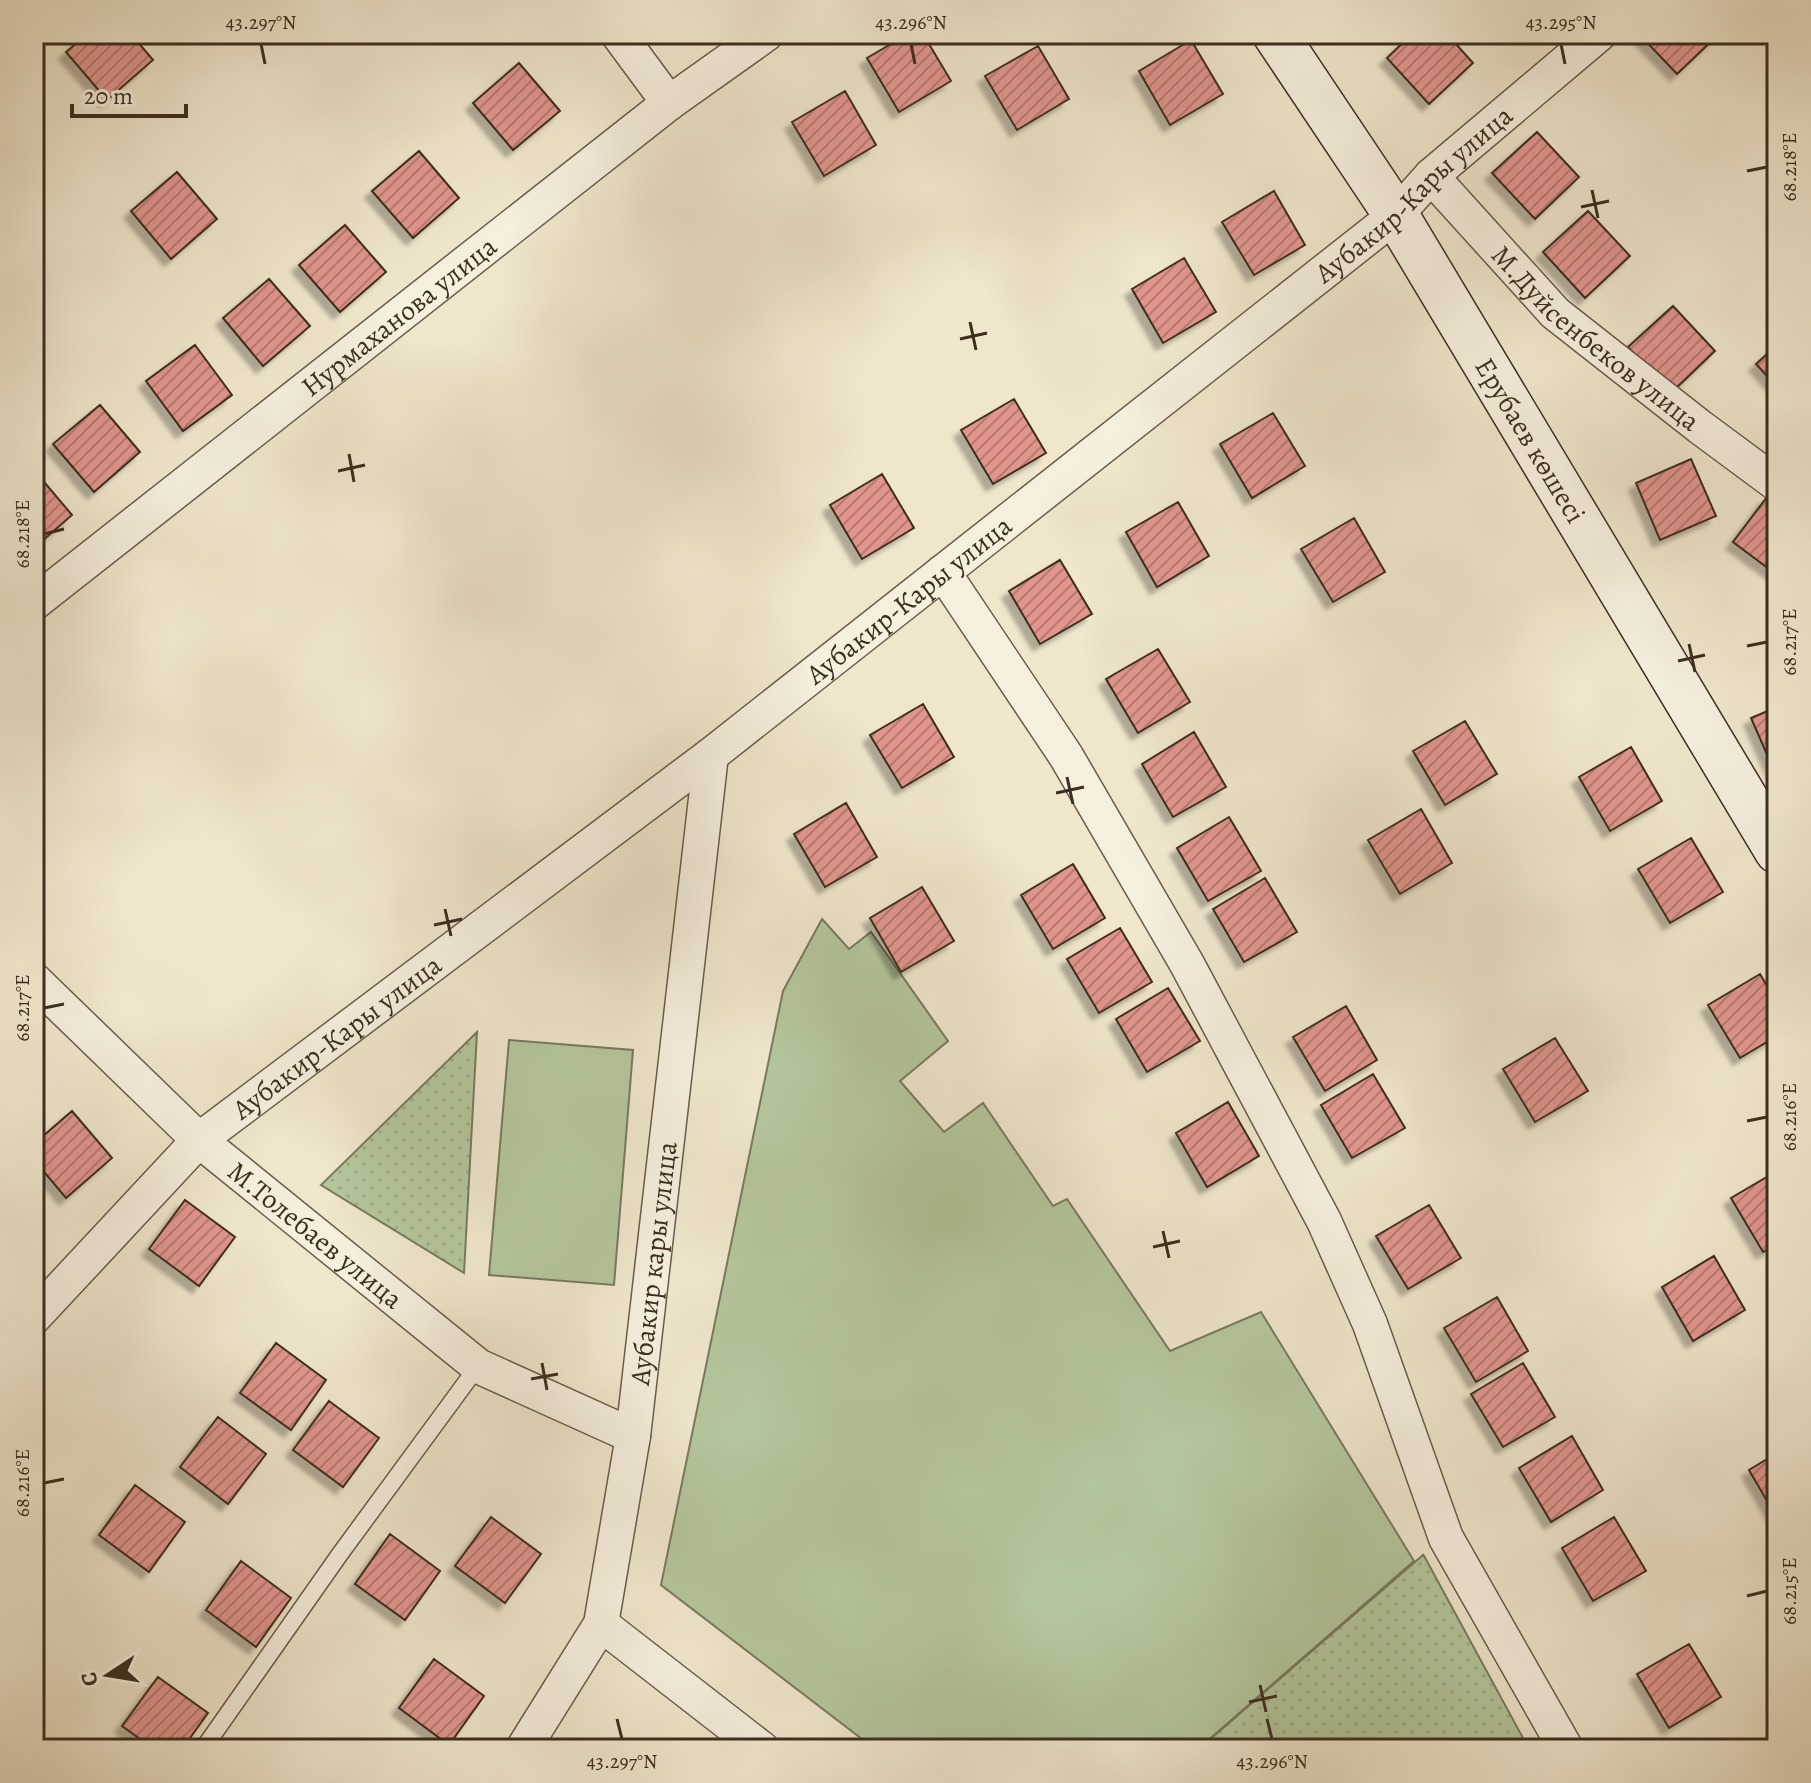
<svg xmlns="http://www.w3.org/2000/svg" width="1811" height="1783" font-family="Alegreya,serif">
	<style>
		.green { fill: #b4c69c; stroke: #787a5e; stroke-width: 2 }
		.park { fill: url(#park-dots); stroke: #787a5e; stroke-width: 2 }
		.building { fill: url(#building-hatch); stroke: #3c2e1f; stroke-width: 2; filter: url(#shadow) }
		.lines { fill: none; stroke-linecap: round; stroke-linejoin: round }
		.lane-casing { stroke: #695c4a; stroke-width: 19 }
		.street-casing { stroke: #695c4a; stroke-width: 37 }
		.secondary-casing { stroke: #3c2e1f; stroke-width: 47 }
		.lane { stroke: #f5efde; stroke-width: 16 }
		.street { stroke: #f5efde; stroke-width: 34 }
		.secondary { stroke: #f5efde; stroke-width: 44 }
		.ticks { fill: none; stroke: #3c2e1f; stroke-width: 3 }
		.labels { text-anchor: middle; stroke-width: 8; stroke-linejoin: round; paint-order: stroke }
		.street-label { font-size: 28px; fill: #3c2e1f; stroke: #f5efde }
		.neatline { fill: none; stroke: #3c2e1f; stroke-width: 3 }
		.ticks-label { font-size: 20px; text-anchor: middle; fill: #3c2e1f }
	</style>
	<defs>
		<pattern id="park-dots" width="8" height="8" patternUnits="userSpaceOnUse" patternTransform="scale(2)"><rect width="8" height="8" fill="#b4c69c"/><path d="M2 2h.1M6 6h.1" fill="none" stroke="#9caa86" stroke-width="1.8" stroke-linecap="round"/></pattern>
		<pattern id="building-hatch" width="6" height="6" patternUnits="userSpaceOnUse" patternTransform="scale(2)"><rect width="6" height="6" fill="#e1958d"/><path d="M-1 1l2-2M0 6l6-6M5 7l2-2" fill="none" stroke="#b87a73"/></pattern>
		<filter id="shadow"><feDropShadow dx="-7" dy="7" stdDeviation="2" flood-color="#0004"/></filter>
	</defs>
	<rect width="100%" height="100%" fill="#efe6cc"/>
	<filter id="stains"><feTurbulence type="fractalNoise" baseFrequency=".0025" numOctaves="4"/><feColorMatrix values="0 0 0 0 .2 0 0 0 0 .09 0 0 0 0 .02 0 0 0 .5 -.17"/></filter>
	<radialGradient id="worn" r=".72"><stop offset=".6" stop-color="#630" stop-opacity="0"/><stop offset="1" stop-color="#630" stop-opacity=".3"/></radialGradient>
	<!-- green -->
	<path class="green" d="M822 919 849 949 871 932 948 1041 900 1081 944 1132 983 1103 1053 1206 1067 1199 1170 1351 1261 1312 1414 1561 1198 1749H875L661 1585 783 991Z
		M509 1040 633 1050 614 1285 489 1275Z"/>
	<!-- park -->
	<path class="park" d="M477 1032 464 1273 321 1185Z
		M1423 1554 1529 1749H1199L1423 1555Z"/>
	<!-- building -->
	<path class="building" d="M87 34H131L153 60 107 100 66 52Z
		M908 34H923L951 81 899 112 867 58Z
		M1412 34H1447L1473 63 1429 104 1387 58Z
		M1639 34H1719L1677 74Z
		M1191 40 1223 94 1170 125 1139 71Z
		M1038 46 1069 99 1017 130 985 76Z
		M519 63 560 111 513 150 473 103Z
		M845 91 876 145 824 176 792 122Z
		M1537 132 1579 177 1535 219 1492 173Z
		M419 151 459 198 413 238 372 191Z
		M177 172 217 219 171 259 131 211Z
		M1274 191 1305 245 1254 275 1222 222Z
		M1588 211 1630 256 1585 298 1543 252Z
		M345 225 386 272 340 312 299 265Z
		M1184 258 1216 312 1163 343 1132 289Z
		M269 279 310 326 263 366 223 318Z
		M1673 306 1715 351 1671 393 1628 347Z
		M195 345 232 395 183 431 146 381Z
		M1777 345V387L1756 364Z
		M1014 399 1046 453 993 484 961 430Z
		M100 405 140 452 94 492 53 444Z
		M1273 413 1305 466 1252 498 1220 444Z
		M1691 459 1716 516 1660 540 1636 483Z
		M34 470 72 515 34 548Z
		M882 474 914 528 862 559 830 505Z
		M1767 497 1777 505V575L1733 542Z
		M1178 502 1209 556 1157 587 1126 532Z
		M1354 518 1385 572 1333 602 1301 549Z
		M1060 560 1092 614 1040 644 1009 591Z
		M1158 649 1190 702 1138 733 1106 679Z
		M923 704 954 757 902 788 870 735Z
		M1777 707V775H1776L1751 718Z
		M1465 721 1497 774 1445 805 1413 751Z
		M1194 732 1226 787 1173 817 1142 764Z
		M1631 747 1662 801 1610 831 1579 777Z
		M846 803 877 857 825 887 794 834Z
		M1421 809 1452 863 1400 894 1368 840Z
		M1229 817 1261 871 1208 901 1177 848Z
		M1691 838 1723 892 1670 923 1638 869Z
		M1073 864 1105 918 1053 949 1021 895Z
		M1265 878 1297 932 1244 962 1213 909Z
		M922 887 954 941 901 972 870 918Z
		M1120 928 1152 982 1099 1013 1067 959Z
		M1760 974 1777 1003V1036L1740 1058 1708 1005Z
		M1168 988 1200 1041 1147 1072 1116 1019Z
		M1346 1006 1377 1060 1325 1091 1293 1037Z
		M1555 1038 1588 1091 1535 1122 1503 1069Z
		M1373 1074 1405 1128 1352 1158 1321 1105Z
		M1228 1102 1259 1156 1207 1187 1176 1133Z
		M72 1111 112 1158 66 1198 34 1160V1144Z
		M1777 1171V1244L1763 1252 1731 1198Z
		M185 1200 235 1237 199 1286 149 1249Z
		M1429 1205 1461 1258 1408 1289 1376 1236Z
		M1714 1256 1745 1310 1693 1341 1662 1287Z
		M1497 1297 1528 1351 1476 1382 1444 1328Z
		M276 1343 326 1380 291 1430 240 1393Z
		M1523 1363 1555 1417 1503 1447 1471 1394Z
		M329 1401 379 1438 343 1487 293 1450Z
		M218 1417 266 1454 228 1504 180 1467Z
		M1572 1436 1603 1490 1551 1522 1519 1468Z
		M1777 1453V1518L1749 1470Z
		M135 1485 185 1522 149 1572 99 1535Z
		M491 1517 541 1554 505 1603 455 1566Z
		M1614 1517 1646 1571 1593 1601 1562 1548Z
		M390 1534 440 1571 405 1620 355 1584Z
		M241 1561 291 1598 256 1647 206 1610Z
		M1689 1644 1721 1697 1669 1728 1637 1674Z
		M434 1659 484 1696 449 1745 399 1708Z
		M158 1677 208 1713 182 1749H154L122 1726Z"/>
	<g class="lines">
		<defs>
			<path id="lane" d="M203 1749 340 1554 478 1366"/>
			<g id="street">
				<path d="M618 34 669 103"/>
				<path id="s1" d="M1431 176 1555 313 1700 427 1777 484"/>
				<path d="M943 572 1066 756 1187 964 1324 1221 1370 1324 1446 1538 1566 1749"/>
				<path id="s2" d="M34 603 669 103 766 34"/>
				<path id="s3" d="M34 980 199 1140 478 1366 633 1436"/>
				<path id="s4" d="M34 1317 199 1140 711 755 1396 215 1431 176 1599 34"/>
				<path d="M601 1624 762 1749"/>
				<path id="s5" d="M523 1749 601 1624 633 1436 711 755"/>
			</g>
			<g id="secondary">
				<path id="s6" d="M1275 34 1396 215 1777 851"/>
			</g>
		</defs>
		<!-- lane casing -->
		<use href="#lane" class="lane-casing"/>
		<!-- street casing -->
		<use href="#street" class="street-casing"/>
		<!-- secondary casing -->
		<use href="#secondary" class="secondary-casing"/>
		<!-- lane -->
		<use href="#lane" class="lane"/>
		<!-- street -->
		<use href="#street" class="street"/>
		<!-- secondary -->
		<use href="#secondary" class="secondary"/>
	</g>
	<!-- ticks -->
	<path class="ticks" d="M261 44 265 64M911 44 915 64M1561 44 1565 64M1747 171 1767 167M1592 190 1598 218M1581 207 1609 201M970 322 976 350M960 339 987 333M349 454 354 482M338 471 365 465M44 534 64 529M1689 644 1695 672M1747 646 1767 642M1678 661 1705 655M1067 777 1073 804M1056 793 1084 787M445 909 451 936M434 925 462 919M44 1008 64 1004M1747 1121 1767 1117M1163 1231 1169 1258M1153 1247 1180 1241M542 1363 547 1390M531 1379 558 1374M44 1483 64 1479M1747 1596 1767 1591M1260 1685 1266 1712M1249 1702 1277 1696M617 1719 622 1739M1267 1719 1272 1739"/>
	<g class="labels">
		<!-- street labels -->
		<g class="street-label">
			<text dy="10" stroke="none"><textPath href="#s4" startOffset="1782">Аубакир-Кары улица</textPath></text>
			<text dy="10" stroke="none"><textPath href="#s2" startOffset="464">Нурмаханова улица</textPath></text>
			<text dy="10" stroke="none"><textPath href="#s1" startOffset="232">М.Дуйсенбеков улица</textPath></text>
			<text dy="10" stroke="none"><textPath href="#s6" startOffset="480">Ерубаев көшесі</textPath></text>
			<text dy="10" stroke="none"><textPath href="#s4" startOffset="1134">Аубакир-Кары улица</textPath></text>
			<text dy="10" stroke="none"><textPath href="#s4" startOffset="414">Аубакир-Кары улица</textPath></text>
			<text dy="10" stroke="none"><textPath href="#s3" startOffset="380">М.Толебаев улица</textPath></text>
			<text dy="10" stroke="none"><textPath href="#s5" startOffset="512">Аубакир кары улица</textPath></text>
		</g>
	</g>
	<!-- margin -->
	<rect width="1811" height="1783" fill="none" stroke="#efe6cc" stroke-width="88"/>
	<!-- north arrow -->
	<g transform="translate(108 1675) rotate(258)" stroke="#f5efde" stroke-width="6" paint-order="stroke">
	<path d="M0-6L14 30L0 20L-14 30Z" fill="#3c2e1f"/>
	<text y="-12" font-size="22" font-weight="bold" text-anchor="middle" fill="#3c2e1f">С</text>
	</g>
	<!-- scale -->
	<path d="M72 104v12h114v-12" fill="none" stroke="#3c2e1f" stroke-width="4"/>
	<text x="84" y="104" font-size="24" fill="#3c2e1f" stroke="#f5efde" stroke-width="6" paint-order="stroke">20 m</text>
	<rect x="44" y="44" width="1723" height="1695" class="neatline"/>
	<g class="ticks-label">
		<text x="261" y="29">43.297°N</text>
		<text x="911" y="29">43.296°N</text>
		<text x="1561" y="29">43.295°N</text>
		<text transform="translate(1789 167) rotate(-90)" y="7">68.218°E</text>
		<text transform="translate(22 534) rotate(-90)" y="7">68.218°E</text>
		<text transform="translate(1789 642) rotate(-90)" y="7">68.217°E</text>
		<text transform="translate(22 1008) rotate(-90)" y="7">68.217°E</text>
		<text transform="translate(1789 1117) rotate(-90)" y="7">68.216°E</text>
		<text transform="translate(22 1483) rotate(-90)" y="7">68.216°E</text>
		<text transform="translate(1789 1591) rotate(-90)" y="7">68.215°E</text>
		<text x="622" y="1768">43.297°N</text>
		<text x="1272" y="1768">43.296°N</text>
	</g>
	<rect width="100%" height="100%" filter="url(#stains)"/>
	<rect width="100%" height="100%" fill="url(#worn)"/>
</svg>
